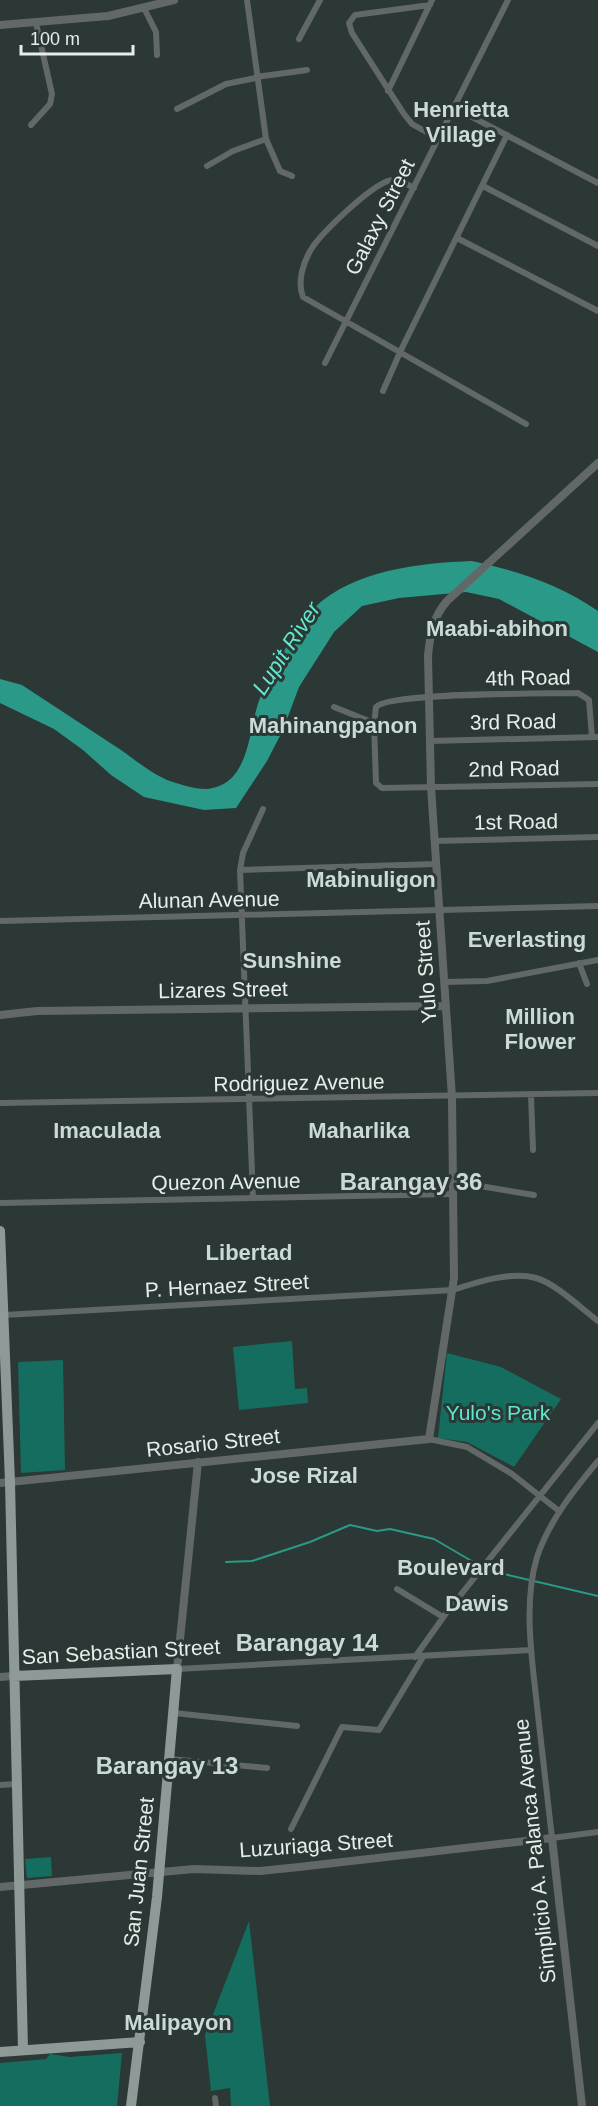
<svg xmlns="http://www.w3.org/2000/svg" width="598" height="2106" font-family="Helvetica,sans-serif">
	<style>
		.green { fill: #156d5f }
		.water { fill: #2b9987 }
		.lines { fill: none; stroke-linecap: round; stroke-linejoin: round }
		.stream { stroke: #2b9987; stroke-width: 2 }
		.minor { stroke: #626867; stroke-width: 6 }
		.tertiary { stroke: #626867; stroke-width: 8 }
		.primary { stroke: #8e9a97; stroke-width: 10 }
		.labels { text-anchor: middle; stroke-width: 6; stroke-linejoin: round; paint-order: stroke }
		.street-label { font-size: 21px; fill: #e6edeb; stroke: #2b3835 }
		.park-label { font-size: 21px; fill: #5de7ce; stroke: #2b3835 }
		.neighbourhood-label { font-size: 22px; font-weight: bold; fill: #cbdad7; stroke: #2b3835 }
		.water-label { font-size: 22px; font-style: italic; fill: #60e9d0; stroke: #2b3835 }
		.quarter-label { font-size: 24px; font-weight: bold; fill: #cbdad7; stroke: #2b3835 }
	</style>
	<rect width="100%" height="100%" fill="#2b3835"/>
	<!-- green -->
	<path class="green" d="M292 1341 295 1389 307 1388 308 1403 239 1410 233 1347Z
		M447 1353 501 1367 561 1399 514 1467 467 1442 438 1438Z
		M63 1360 65 1470 21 1473 18 1362Z
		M51 1857 52 1876 27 1878 25 1859Z
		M249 1921 270 2106H231L230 2088 211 2091 205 2035Z
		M122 2053 117 2106H0V2063L46 2059 50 2054 70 2057Z"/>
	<!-- water -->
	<path class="water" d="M472 561C518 571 559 584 598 611V652L499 599 466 592 399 598 362 606 334 632 299 687 283 730 267 761 236 808 204 810 144 797 111 775 83 750 54 729 0 703V679L22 685C55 707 88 728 121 750 135 760 151 773 167 780 178 784 194 789 206 789 251 786 248 728 260 698 269 675 297 625 314 608 353 570 420 563 472 561Z"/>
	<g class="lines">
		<!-- stream -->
		<path class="stream" d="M226 1562 252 1561 310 1542 350 1525 377 1531 390 1529 434 1539 487 1570 598 1596"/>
		<!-- minor -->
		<path class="minor" d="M430 5 355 15 349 23 352 33 404 114 412 124 437 138
			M144 8 156 32 157 55
			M299 39 320 0
			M256 77 307 70
			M388 91 432 0
			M453 107 598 183
			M177 109 226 84 256 78
			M31 125 50 104 52 94 36 23
			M266 139 280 171 292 176
			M207 166 233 151 266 139 247 0
			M483 186 598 246
			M414 188C408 185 400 179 393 180 376 180 321 233 312 248 303 262 297 282 303 297L526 424
			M457 238 598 311
			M325 363 508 0
			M383 391 401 350 507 135
			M334 707 374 723 376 783 382 788 598 784
			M374 723 376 707C388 692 550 694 578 693L589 700 592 737
			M429 741 598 737
			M434 841 598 837
			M240 870 436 864
			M0 921 598 906
			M579 963 587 984
			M444 982 487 981 598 960
			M531 1095 533 1150
			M0 1103 598 1093
			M452 1174 480 1186 534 1195
			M253 1198 240 870 243 853 263 809
			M0 1203 453 1194
			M4 1315 453 1290C477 1282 511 1271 536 1278 555 1283 582 1309 598 1321
			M429 1439 467 1447 512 1474 559 1511
			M598 1461C574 1490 549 1521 537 1557 523 1604 532 1658 537 1706 542 1750 547 1794 552 1838L598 1832
			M397 1589 443 1617
			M415 1657 447 1612 598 1423
			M177 1669 531 1650
			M174 1713 297 1726
			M170 1759 267 1768
			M0 1785 16 1784
			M291 1829 342 1727 379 1730 423 1657
			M215 2098 216 2106"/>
		<!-- tertiary -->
		<path class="tertiary" d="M0 25 108 16 174 0
			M0 1015 37 1011 446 1006
			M0 1483 429 1439 454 1278 452 1097 431 787 428 656C430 635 433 617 447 601L598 463
			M177 1669 198 1462
			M0 1677 14 1676
			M0 1887 194 1869 260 1871 299 1867 552 1838 582 2106"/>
		<!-- primary -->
		<path class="primary" d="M0 1231 10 1482 23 2050
			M14 1676 177 1669 157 1897 131 2106
			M0 2052 140 2042"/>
	</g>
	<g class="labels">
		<!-- street labels -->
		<g class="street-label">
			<text transform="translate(380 217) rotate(-63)" y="7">Galaxy Street</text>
			<text transform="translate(528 678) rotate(-1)" y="7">4th Road</text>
			<text transform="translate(513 722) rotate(-1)" y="7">3rd Road</text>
			<text transform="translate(514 769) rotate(-1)" y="7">2nd Road</text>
			<text transform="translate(516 822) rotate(-1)" y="7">1st Road</text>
			<text transform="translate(209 900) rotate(-1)" y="7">Alunan Avenue</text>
			<text transform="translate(426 972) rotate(-94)" y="7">Yulo Street</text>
			<text transform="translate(223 990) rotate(-1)" y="7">Lizares Street</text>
			<text transform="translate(299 1083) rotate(-1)" y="7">Rodriguez Avenue</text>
			<text transform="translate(226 1182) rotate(-1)" y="7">Quezon Avenue</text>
			<text transform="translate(227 1286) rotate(-3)" y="7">P. Hernaez Street</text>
			<text transform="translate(213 1443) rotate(-6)" y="7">Rosario Street</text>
			<text transform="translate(121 1652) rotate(-3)" y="7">San Sebastian Street</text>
			<text transform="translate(316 1845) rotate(-4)" y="7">Luzuriaga Street</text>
			<text transform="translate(535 1851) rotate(-96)" y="7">Simplicio A. Palanca Avenue</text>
			<text transform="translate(139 1872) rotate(-84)" y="7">San Juan Street</text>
		</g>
		<!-- park labels -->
		<g class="park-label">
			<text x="498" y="1420">Yulo's Park</text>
		</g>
		<!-- neighbourhood labels -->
		<g class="neighbourhood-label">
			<text x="461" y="117">Henrietta<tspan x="461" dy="25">Village</tspan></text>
			<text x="497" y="636">Maabi-abihon</text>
			<text x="333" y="733">Mahinangpanon</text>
			<text x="371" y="887">Mabinuligon</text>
			<text x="527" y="947">Everlasting</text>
			<text x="292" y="968">Sunshine</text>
			<text x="540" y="1024">Million<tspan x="540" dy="25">Flower</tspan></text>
			<text x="107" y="1138">Imaculada</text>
			<text x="359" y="1138">Maharlika</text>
			<text x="249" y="1260">Libertad</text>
			<text x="304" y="1483">Jose Rizal</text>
			<text x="451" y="1575">Boulevard</text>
			<text x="477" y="1611">Dawis</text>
			<text x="178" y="2030">Malipayon</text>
		</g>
		<!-- water labels -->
		<g class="water-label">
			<text transform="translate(286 648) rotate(-57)" y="8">Lupit River</text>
		</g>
		<!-- quarter labels -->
		<g class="quarter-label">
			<text x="411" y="1190">Barangay 36</text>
			<text x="307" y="1651">Barangay 14</text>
			<text x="167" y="1774">Barangay 13</text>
		</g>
	</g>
	<!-- scale -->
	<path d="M21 45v9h112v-9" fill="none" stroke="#e6edeb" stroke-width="3"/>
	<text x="30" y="45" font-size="18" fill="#e6edeb" stroke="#2b3835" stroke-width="4.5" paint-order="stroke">100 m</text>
</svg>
